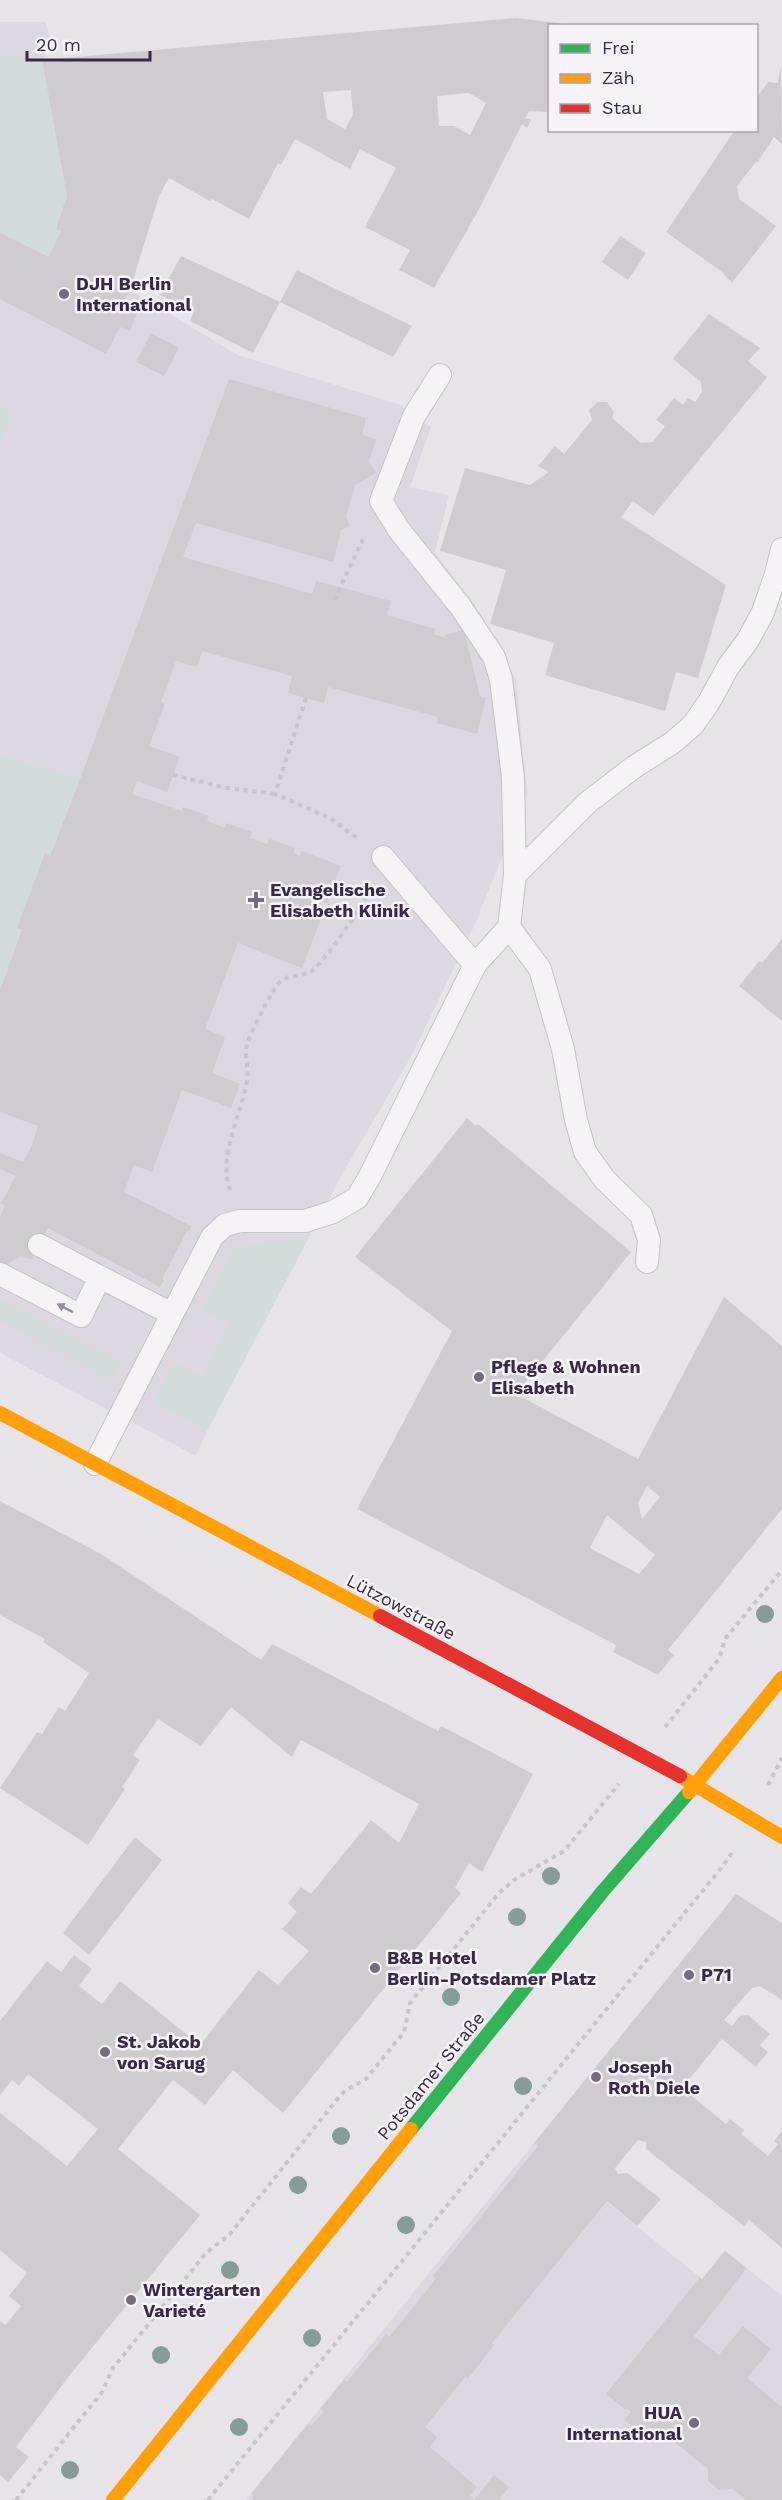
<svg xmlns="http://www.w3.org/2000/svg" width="782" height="2500" font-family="'Work Sans',sans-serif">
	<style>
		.built { fill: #ddd7e1 }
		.green { fill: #d3dcdb }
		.building { fill: #cfcbd1; fill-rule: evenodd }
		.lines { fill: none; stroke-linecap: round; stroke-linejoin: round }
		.lane-casing { stroke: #c4c1c7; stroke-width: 24 }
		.path { stroke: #c7c3c9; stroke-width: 4; stroke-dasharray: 4.5 4.5; stroke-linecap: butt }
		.lane { stroke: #f5f3f6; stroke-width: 22 }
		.fast { stroke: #30b455; stroke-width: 14 }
		.slow { stroke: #ff9f0a; stroke-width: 14 }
		.jam { stroke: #e5322d; stroke-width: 14 }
		.tree { fill: #859c98 }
		.oneway { fill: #978e9d }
		.poi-dot { fill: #766a7e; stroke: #f5f2f8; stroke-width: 2 }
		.labels { text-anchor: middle; stroke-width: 5; stroke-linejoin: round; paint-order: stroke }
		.poi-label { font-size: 18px; font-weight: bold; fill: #392944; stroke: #f5f2f8; text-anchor: start }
		.street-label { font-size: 18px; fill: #392944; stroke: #f5f2f8 }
	</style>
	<rect width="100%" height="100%" fill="#e7e4e9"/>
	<!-- built -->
	<path class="built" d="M0 22H46L51 43 42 61 67 196 57 229 61 231 53 248 130 290 238 355 401 405 431 427 410 487 449 495 435 552 477 608 516 680 527 794 476 922 412 1055 344 1171 208 1429 196 1456 0 1353V990L21 930 17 928 45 853 50 855 80 780 0 755Z
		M534 2143 702 2279 725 2251 782 2296V2500H246Z"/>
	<!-- green -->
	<path class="green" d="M0 56 42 60 67 196 57 229 61 231 49 257 0 233Z
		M0 403 6 407 11 416 0 443Z
		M0 755 80 779 50 856 45 854 17 928 22 930 0 990Z
		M308 1239 208 1429 154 1402 174 1362 203 1376 229 1324 202 1310 233 1247Z
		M0 1299 121 1362 112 1380 0 1321Z"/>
	<!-- building -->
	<path class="building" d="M516 18 584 26H549V112L529 111 525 118 531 120 527 128 522 124 478 211 434 288 399 270 410 250 365 227 396 168 360 149 350 169 295 139 281 165 278 163 249 219 212 199 210 201 169 178 159 196 130 290 122 305 134 311 136 316 130 331 120 327 106 354 0 299V233L49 257 61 231 56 229 67 196 42 60ZM351 90 353 115 345 129 327 119 323 92ZM469 93 486 103 470 135 454 126H439L437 96Z
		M781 66 782 144 774 137 757 163 756 162 737 186 739 199 776 226 732 283 722 272 666 232 735 130H756V99L768 82 778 83Z
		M620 236 646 253 628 280 602 262Z
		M181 256 280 302 253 353 190 321 194 311 160 295Z
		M297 270 412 326 393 357 280 302Z
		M709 314 760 348 748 361 767 377 653 516 633 501 621 517 726 585 698 678 676 672 665 711 545 675 554 643 490 624 506 570 440 551 465 468 530 485 549 472 538 466 555 446 564 454 592 420 589 410 598 402H607L614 412 612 418 641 443 653 442 665 426 656 420 674 398 683 405 688 398 695 402 702 392 701 382 673 359Z
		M151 333 179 348 164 376 136 362Z
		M229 379 366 418 362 435 376 439 369 462 376 473 355 485 346 517 350 526 341 530 333 562 196 523 183 557 312 594 316 581 391 601 387 615 435 629 434 634 446 638 445 635 464 630 480 696 486 698 477 734 437 723 438 717 328 687 324 703 288 693 292 676 202 651 197 667 176 661 161 702 165 704 149 746 180 757 167 792 137 781 132 794 182 811 183 807 209 816 207 821 225 828 226 823 252 832 250 838 267 844 269 839 295 848 293 853 300 856 302 851 341 866 327 904 321 901 317 914 322 916 302 968 238 943 205 1029 225 1037 212 1073 240 1084 231 1108 182 1090 152 1172 134 1165 124 1192 191 1226 189 1232 187 1231 162 1279 164 1280 160 1287 48 1228 32 1259 20 1257 8 1263 6 1267 0 1264V1216L5 1206 1 1203 16 1176 0 1169V1153L23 1162 32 1145 38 1126 0 1112V990L22 930 17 928 45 853 50 856 80 779Z
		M782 939V1021L739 986 759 961 762 963Z
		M467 1118 476 1126 478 1124 631 1252 516 1394 638 1459 724 1297 782 1346V1509L668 1650 674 1655 658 1675 613 1652 616 1645 357 1509 452 1331 355 1257ZM647 1486 660 1497 642 1519 638 1503ZM607 1515 655 1555 639 1574 590 1548Z
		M0 1501 101 1554 261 1660 272 1644 438 1731 441 1726 533 1774 482 1872 469 1863 455 1888 461 1893 283 2113 233 2070 205 2105 173 2080 118 2149 200 2215 69 2376 16 2447 29 2457 8 2482 0 2475V2321L5 2325 21 2306 9 2296 27 2273 0 2250V2113L67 2166 98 2129 28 2074 19 2086 12 2080 0 2095V2021L47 1961 61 1972 74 1955 92 1969 79 1986 102 2004 120 1981 200 2045 259 1970 278 1985 309 1951 282 1929 297 1912 288 1903 301 1887 311 1894 371 1820 399 1843 419 1804 301 1740 292 1757 231 1707 201 1746 158 1719 133 1755 140 1760 122 1787 125 1789 88 1845 0 1788 37 1732 42 1734 59 1707 65 1711 89 1673 43 1642 45 1639 0 1615Z
		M135 1837 162 1860 89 1955 63 1933Z
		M736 1894 782 1923V2000L760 1986 752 1988 724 2020 732 2026 740 2016 748 2015 770 2034 760 2045 768 2052 756 2067 722 2039 682 2088 726 2124 730 2119 744 2130 741 2134 768 2156 778 2144 774 2141 782 2131V2248L749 2220 744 2226 646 2149V2142L638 2140 615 2168 618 2174 627 2173 661 2199 637 2226 607 2201 492 2343 494 2345 471 2375 468 2378 466 2376 425 2427 437 2437 430 2447 477 2487 470 2496 474 2500 494 2475 509 2487 499 2500H252L254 2496 251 2494 308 2424 311 2426 324 2411 320 2409 344 2380 347 2382 386 2334 389 2337 424 2294 436 2278 433 2276 538 2146 534 2143Z
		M725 2251 747 2268 694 2336 719 2355 743 2326 771 2349 747 2378 782 2407V2500H746L733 2489 719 2490 708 2481V2469L658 2429 657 2432 651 2427 644 2435 624 2420 631 2412 627 2408 626 2410 606 2394 700 2277 702 2279Z"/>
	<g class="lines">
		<defs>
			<path id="lane" d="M383 857 475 965
				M515 875 587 803 634 767 672 743 693 725 709 702 728 667 748 640 763 612 776 574 782 549
				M509 927 540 969 563 1049 576 1120 585 1152 605 1180 641 1215 649 1240 647 1262
				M39 1245 100 1277
				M0 1274 81 1316 100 1277 172 1314
				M95 1464 212 1237 225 1225 240 1221H305L333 1212 357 1198 369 1178 475 965 509 927 515 875 513 778 501 679 494 657 460 606 399 530 381 501 414 416 440 375"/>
		</defs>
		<!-- lane casing -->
		<use href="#lane" class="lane-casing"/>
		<!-- path -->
		<path class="path" d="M334 600 364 537
			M306 698 275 794 330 818 357 838
			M173 775 227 788 275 794
			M230 1190C218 1154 241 1116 247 1080 249 1068 244 1056 247 1044 250 1034 272 990 279 983 290 972 304 979 315 968 329 954 362 908 369 890
			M665 1727 719 1659 725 1639 782 1570
			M768 1785 782 1758
			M16 2500 102 2392 113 2368 206 2253 230 2234 339 2097 346 2090 366 2079 404 2032 410 2003 499 1893 514 1880 564 1851 619 1784
			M208 2500 722 1867 734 1850"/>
		<!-- lane -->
		<use href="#lane" class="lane"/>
		<!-- fast -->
		<path class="fast" d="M411 2129 603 1891 689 1792"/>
		<!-- slow -->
		<path class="slow" d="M0 1413 380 1616
			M680 1776 782 1837
			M689 1792 782 1678
			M113 2500 411 2129"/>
		<!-- jam -->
		<path class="jam" d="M380 1616 680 1776"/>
	</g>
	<!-- trees -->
	<g class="tree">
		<circle cx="765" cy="1614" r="9"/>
		<circle cx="551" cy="1876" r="9"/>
		<circle cx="517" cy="1917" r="9"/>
		<circle cx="451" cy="1997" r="9"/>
		<circle cx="523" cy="2086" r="9"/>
		<circle cx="341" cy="2136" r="9"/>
		<circle cx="298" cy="2185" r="9"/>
		<circle cx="406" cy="2225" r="9"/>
		<circle cx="230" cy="2270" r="9"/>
		<circle cx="312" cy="2338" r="9"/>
		<circle cx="161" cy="2355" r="9"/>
		<circle cx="239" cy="2427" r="9"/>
		<circle cx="70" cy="2470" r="9"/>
	</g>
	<!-- one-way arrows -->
	<defs><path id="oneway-solid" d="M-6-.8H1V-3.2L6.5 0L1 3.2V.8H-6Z" transform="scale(1.5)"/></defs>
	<use class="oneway" href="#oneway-solid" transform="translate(65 1308) rotate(-153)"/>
	<!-- markers -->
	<g class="poi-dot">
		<circle cx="64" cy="294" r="6"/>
		<path d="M253 891h6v6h6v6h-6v6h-6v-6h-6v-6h6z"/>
		<circle cx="479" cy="1377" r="6"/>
		<circle cx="375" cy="1968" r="6"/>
		<circle cx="689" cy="1975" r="6"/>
		<circle cx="105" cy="2052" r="6"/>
		<circle cx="596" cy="2077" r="6"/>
		<circle cx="131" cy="2300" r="6"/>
		<circle cx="694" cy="2423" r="6"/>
	</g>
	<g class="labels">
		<!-- poi labels -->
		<g class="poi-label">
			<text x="76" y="290">DJH Berlin<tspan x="76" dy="21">International</tspan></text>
			<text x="270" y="896">Evangelische<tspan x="270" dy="21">Elisabeth Klinik</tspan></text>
			<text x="491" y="1373">Pflege &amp; Wohnen<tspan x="491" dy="21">Elisabeth</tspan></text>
			<text x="387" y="1964">B&amp;B Hotel<tspan x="387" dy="21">Berlin-Potsdamer Platz</tspan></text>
			<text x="701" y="1981">P71</text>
			<text x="117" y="2048">St. Jakob<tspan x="117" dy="21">von Sarug</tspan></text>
			<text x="608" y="2073">Joseph<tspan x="608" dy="21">Roth Diele</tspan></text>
			<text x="143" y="2296">Wintergarten<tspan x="143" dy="21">Varieté</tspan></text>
			<text x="682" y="2419" text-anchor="end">HUA<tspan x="682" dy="21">International</tspan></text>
		</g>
		<!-- street labels -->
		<g class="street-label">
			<text transform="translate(401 1607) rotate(28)" y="6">Lützowstraße</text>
			<text transform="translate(431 2076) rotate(-51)" y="6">Potsdamer Straße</text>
		</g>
	</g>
	<!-- legend -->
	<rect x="548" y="24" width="210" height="108" fill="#f5f2f8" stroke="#aaa2b0" stroke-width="1.5"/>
	<rect x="560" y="44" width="30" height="9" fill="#30b455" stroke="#aaa2b0" stroke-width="1.5"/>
	<text x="602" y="54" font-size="18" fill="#392944">Frei</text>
	<rect x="560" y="74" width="30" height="9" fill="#ff9f0a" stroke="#aaa2b0" stroke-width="1.5"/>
	<text x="602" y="84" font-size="18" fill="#392944">Zäh</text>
	<rect x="560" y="104" width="30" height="9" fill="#e5322d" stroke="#aaa2b0" stroke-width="1.5"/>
	<text x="602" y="114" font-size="18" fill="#392944">Stau</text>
	<!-- scale -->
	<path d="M27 51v9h123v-9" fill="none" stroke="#392944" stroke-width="3"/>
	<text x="36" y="51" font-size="18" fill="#392944" stroke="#f5f2f8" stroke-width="4.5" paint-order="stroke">20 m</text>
</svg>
